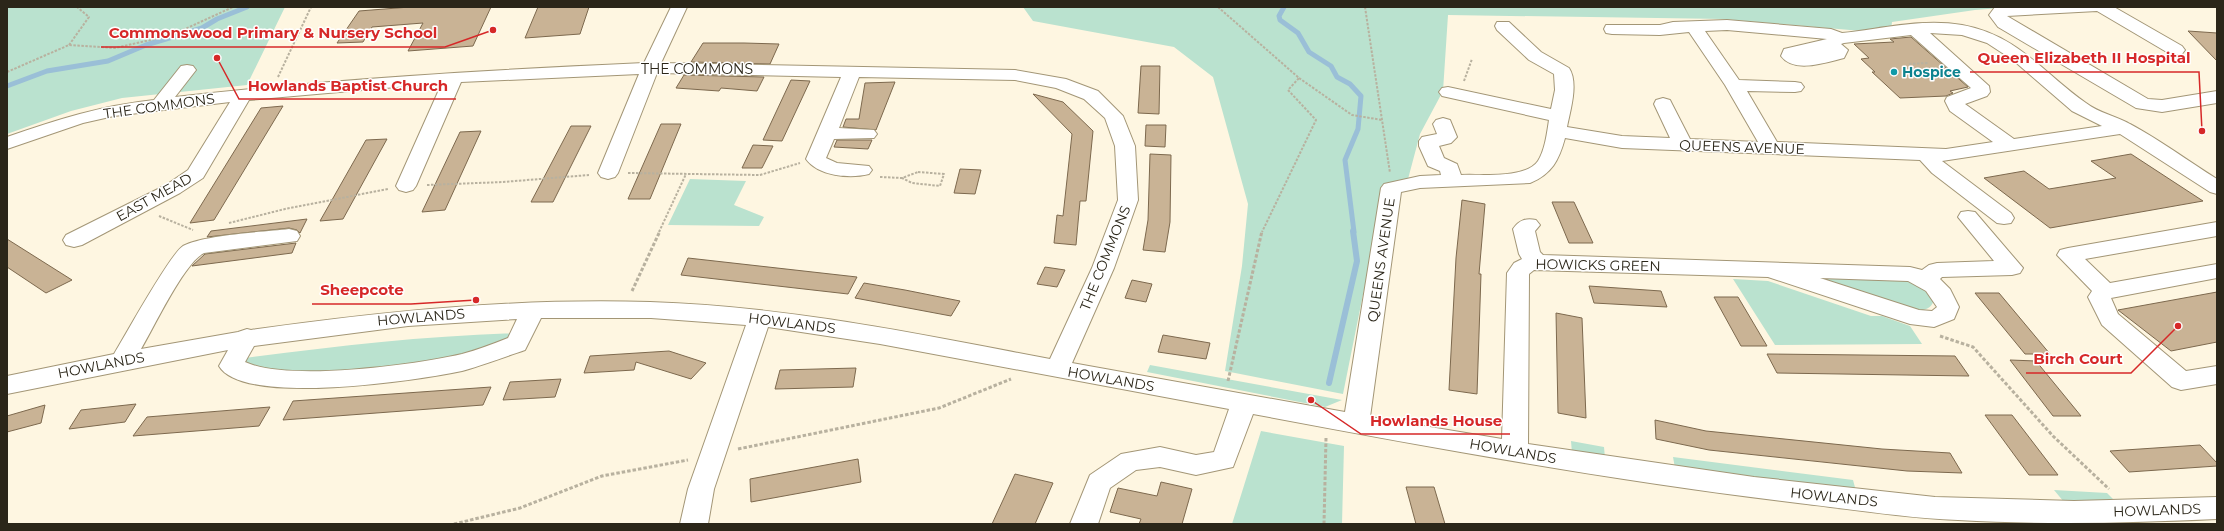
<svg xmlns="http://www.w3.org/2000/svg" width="2224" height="531" font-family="Montserrat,sans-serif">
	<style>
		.green { fill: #bae2cf }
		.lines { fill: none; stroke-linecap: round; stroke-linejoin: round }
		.stream-far1 { stroke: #9abfd7; stroke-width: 5 }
		.stream { stroke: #9abfd7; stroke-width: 6 }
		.building { fill: #c9b395; stroke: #7d694e }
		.minor-casing { stroke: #a39676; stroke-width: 2 }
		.path-far1 { stroke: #b8b19f; stroke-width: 2; stroke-dasharray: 2.5 1.5; stroke-linecap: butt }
		.path { stroke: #b8b19f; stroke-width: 3; stroke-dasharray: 3.5 2; stroke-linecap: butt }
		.minor { fill: #fff; fill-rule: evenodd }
		.culture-dot { fill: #0f9aa8; stroke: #fff; stroke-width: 1.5 }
		.labels { text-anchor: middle; stroke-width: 3; stroke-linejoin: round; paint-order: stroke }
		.street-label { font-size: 14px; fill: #2b2619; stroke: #fff }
		.culture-label { font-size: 14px; font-weight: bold; fill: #0d838f; stroke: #fff; text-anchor: start }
		.leader { fill: none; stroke: #d62828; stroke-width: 1.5 }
		.callout-dot { fill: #d62828; stroke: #fff; stroke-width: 1.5 }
		.callout-label { font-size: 15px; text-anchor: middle; font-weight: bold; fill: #d62828; stroke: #fff; stroke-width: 3; stroke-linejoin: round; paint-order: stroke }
	</style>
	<rect width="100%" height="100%" fill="#fef6e1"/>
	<!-- green -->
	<path class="green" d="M7 7H285L247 85 122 98 71 111 7 134Z
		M1023 7H2013L1975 10 1892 22 1891 30 1873 32 1724 19 1448 15 1443 91 1420 134 1408 179 1385 185 1343 394 1225 371 1242 266 1248 204 1213 77 1174 47 1033 21Z
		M690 179 746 181 734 205 764 217 759 226 668 225Z
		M1808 276 1908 280 1918 282 1934 300C1931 309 1925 310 1916 311Z
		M1733 279 1768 281 1871 316H1882L1910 326 1922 344 1775 345Z
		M514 333 508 343 461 356 366 370 278 372 245 364V358C334 346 423 336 514 333Z
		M1150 365 1342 400 1325 407 1147 372Z
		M1261 431 1344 446 1342 524H1232Z
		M1571 441 1604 447 1605 458 1572 453Z
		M1673 457 1853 480 1856 491 1675 468Z
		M2054 490 2107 493 2115 501 2064 502Z"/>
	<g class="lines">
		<!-- stream-far1 -->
		<path class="stream-far1" d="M1284 7 1279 16 1280 20 1298 33 1309 52 1331 66 1337 77 1350 84 1361 96 1358 129 1345 160 1354 232
			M7 86 47 71 108 61 146 45 202 28 217 19 247 7"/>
		<!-- stream -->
		<path class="stream" d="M1329 383 1357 261 1353 231"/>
	</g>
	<!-- building -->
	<path class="building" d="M410 7H491L473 46 408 51 423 23 372 27 363 42 337 43 359 11Z
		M538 7H589L580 34 525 38Z
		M2188 31 2217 33V61Z
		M1911 37 1968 87 1950 91 1953 93 1946 96 1900 98 1872 72H1875L1861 59 1869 58 1854 44 1894 42 1890 39Z
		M703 43H744L779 44 770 64 691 62Z
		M1141 66H1160L1159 114 1138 113Z
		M684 75 764 77 757 91 721 88 719 91 676 88Z
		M791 80 810 81 782 141 763 140Z
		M895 82 876 130 843 127 846 119H859L865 83Z
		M1033 94 1063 102 1093 131 1086 201H1080L1076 245 1054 243 1057 215 1063 216 1072 134Z
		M283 106 214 220 190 223 261 108Z
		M661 124H681L650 199H628Z
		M1146 125H1166L1165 147 1145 146Z
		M571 126H591L553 202H531Z
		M481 131 445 210 422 212 460 132Z
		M387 139 343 219 320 221 366 140Z
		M837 140H872L868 149 834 147Z
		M753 145 773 146 762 168H742Z
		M1150 154 1171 155 1170 222 1165 252 1143 250 1148 220Z
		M2131 154 2203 201 2050 228 1984 178 2024 171 2049 189 2116 178 2091 161Z
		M960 169 981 170 975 194 954 193Z
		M1462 200 1485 204 1479 274H1481L1477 394 1449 390 1456 258Z
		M1552 202H1574L1593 243H1569Z
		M307 219 300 233 297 230 289 228 207 237 211 231Z
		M7 239 72 280 46 293 7 267Z
		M296 243 292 253 192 266 205 254Z
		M688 258 857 277 848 294 681 275Z
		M1045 267 1065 270 1057 287 1037 284Z
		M1132 280 1152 284 1146 302 1125 298Z
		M864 283 905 290 960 301 951 316 855 298Z
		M1589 286 1661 291 1667 307 1594 303Z
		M2217 292V342L2171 351 2118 310Z
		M1975 293H1999L2050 354H2025Z
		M1714 297H1738L1767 346H1741Z
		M1556 313 1582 318 1586 418 1558 413Z
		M1163 335 1210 343 1206 359 1158 352Z
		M669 351 706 363 691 379 636 362 634 370 584 373 590 356Z
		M1767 354 1955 356 1969 376 1777 373Z
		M2010 360 2036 361 2081 416H2053Z
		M856 368 853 387 775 389 780 370Z
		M561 379 555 397 503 400 510 382Z
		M491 387 483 405 283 420 293 401Z
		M136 404 125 422 69 429 81 410Z
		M45 405 41 423 7 432V416Z
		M270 407 259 426 133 436 147 417Z
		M1985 415H2012L2058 475H2029Z
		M1655 420 1706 431 1882 449 1950 453 1962 473 1907 471 1709 450 1656 439Z
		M2200 445 2217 463V466L2129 472 2110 451Z
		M858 459 861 482 751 502 750 479Z
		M1015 474 1053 483 1035 524H992Z
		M1161 482 1192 489 1182 524H1139L1141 519 1110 512 1118 488 1157 496Z
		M1406 487H1434L1445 524H1416Z"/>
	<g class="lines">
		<defs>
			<path id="minor" d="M671 7H687L661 63 1015 70 1066 79 1098 91 1123 116 1135 146 1138 200 1114 268 1072 363 1345 412 1381 188 1384 184 1420 176 1441 175 1440 171 1428 166 1419 146V141L1422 137 1437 134 1433 124 1436 120 1443 118 1450 120 1457 137 1451 143 1439 146 1444 158 1457 164 1461 175C1480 174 1526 179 1538 161 1545 150 1547 133 1549 120L1442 96 1439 92 1442 88 1448 87 1551 109 1555 90 1554 74 1529 60 1497 30 1495 26 1497 22H1509L1541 52 1569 68C1579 83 1570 111 1567 127L1622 136 1670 138 1654 104 1656 100 1663 98 1670 100 1672 104 1690 139 1758 142 1725 85 1689 32 1660 35 1612 34 1606 33 1604 29 1606 25H1660L1673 22 1727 20 1831 29 1842 33C1881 29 1922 18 1962 25 2018 35 2043 73 2086 103 2099 113 2116 116 2130 124 2160 140 2188 161 2217 179V194L2210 192 2120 134 1942 161 2011 213 2014 218 2011 223 2004 224 1997 223 1932 173 1920 160 1622 148 1565 138C1559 160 1552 174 1530 183L1420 188 1401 192 1370 417 1502 439 1507 273 1514 263 1522 259 1519 254 1513 229C1519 220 1526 218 1536 220L1540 225 1535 231 1540 252 1543 255 1910 267 1922 270 1929 265 1937 263 1994 261 1958 217 1961 212 1968 211 1975 212 2023 268 2020 273 2012 275 1942 277 1940 279 1950 289 1959 307 1954 319 1934 327 1910 324 1768 277 1534 270 1529 274 1528 444 1754 477 1935 497 2074 501 2217 497V519C2131 523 2044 525 1958 520 1904 518 1851 509 1798 503 1614 481 1434 448 1253 414L1233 467 1196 475 1160 467 1136 470 1110 488 1098 524H1070L1090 475 1121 454 1160 447 1196 455 1214 452 1229 409 880 344 768 327 714 489 708 524H680L688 489 746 325 651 318H541L525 350C504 357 483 365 462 371 420 380 243 407 219 366L228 350 7 394V376L114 354C125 336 170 254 183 246 203 235 263 232 289 229L297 231 300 236 297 241 204 253C184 263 154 327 141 349L238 332 247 329 251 330C384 311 516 298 650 302 784 306 918 334 1050 359L1092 268 1118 200 1115 146 1105 118 1084 99 1056 88 1015 80 859 77 839 128 874 130 877 134 874 138 834 139 826 158 837 163 869 166 872 170 869 174C850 179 818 176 806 159L841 77 657 73 618 173 615 177 608 179 601 177 598 173 639 74 461 82 416 186 413 190 406 192 399 190 396 186 442 83 249 100 203 178 180 193 82 245 74 247 66 245 63 240 66 235 166 185 188 170 230 102 114 116 83 123 7 149V137C59 119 100 106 154 100L181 66 187 65 193 66 196 70 175 97C331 79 487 70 644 63ZM1727 30 1827 39 1784 49 1781 56C1794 74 1827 62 1844 58L1848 50 1841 44 1844 43 1911 35 1971 88 1947 97 1945 101 1950 111 1993 142 1946 149 1777 142 1747 91 1795 92 1801 91 1804 87 1801 83 1795 82 1739 80 1705 31ZM1930 33 1962 35 1987 43 2013 60 2072 111 2102 126 2014 139 1965 104 1987 96 1990 92 1989 86ZM1820 278 1908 281 1926 291 1937 307 1932 311 1919 310ZM517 319 508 338C493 344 477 350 462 354 414 365 288 382 245 362L254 346 408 326Z
				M1995 7H2114L2182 46 2185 50 2182 54H2170L2097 11 2007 16 2148 99 2162 100 2217 91V103L2162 112 2136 108 1998 27 1989 15Z
				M2217 222V236L2085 259 2110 283 2217 264V278L2111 298 2118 314 2186 371 2217 366V384L2181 390 2172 387 2102 325 2088 297 2092 291 2057 255 2060 250 2068 248Z"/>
		</defs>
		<!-- minor casing -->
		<use href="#minor" class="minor-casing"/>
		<!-- path-far1 -->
		<path class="path-far1" d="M1218 7 1299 78 1288 90 1316 120 1262 232
			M1365 7 1390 173
			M69 45 89 17 77 7
			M1909 64 1928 63
			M7 72 69 45 115 48 172 35 233 7
			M278 77 311 7
			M1299 78 1352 115 1382 120
			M1464 81 1472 59
			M918 172 944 174 940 186 912 183 902 178Z
			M628 173 760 175 800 163
			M880 177 902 178
			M427 185 503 182 589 175
			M159 216 193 230
			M229 223 285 209 388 189
			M659 232 686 174"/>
		<!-- path -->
		<path class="path" d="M632 291 660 231
			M1940 336 1973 347 2053 436 2109 489
			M1228 381 1262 231
			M738 449 939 408 1011 379
			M454 524 520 508 602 476 688 460
			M1324 524 1326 438"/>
		<!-- minor -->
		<use href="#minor" class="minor"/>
	</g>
	<!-- markers -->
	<circle class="culture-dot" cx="1894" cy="72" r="4"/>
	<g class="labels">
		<!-- street labels -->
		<g class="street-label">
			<text x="697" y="74">THE COMMONS</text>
			<text transform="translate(159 106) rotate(-8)" y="5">THE COMMONS</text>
			<text transform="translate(1742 147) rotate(2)" y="5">QUEENS AVENUE</text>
			<text transform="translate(154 197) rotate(-29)" y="5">EAST MEAD</text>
			<text transform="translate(1105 258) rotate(-68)" y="5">THE COMMONS</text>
			<text transform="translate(1381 260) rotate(-82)" y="5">QUEENS AVENUE</text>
			<text transform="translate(1598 265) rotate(1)" y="5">HOWICKS GREEN</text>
			<text transform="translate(421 317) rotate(-5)" y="5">HOWLANDS</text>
			<text transform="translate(792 323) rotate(7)" y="5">HOWLANDS</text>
			<text transform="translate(101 365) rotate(-11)" y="5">HOWLANDS</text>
			<text transform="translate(1111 379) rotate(10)" y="5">HOWLANDS</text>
			<text transform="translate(1513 451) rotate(10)" y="5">HOWLANDS</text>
			<text transform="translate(1834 497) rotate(6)" y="5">HOWLANDS</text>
			<text transform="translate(2157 510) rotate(-2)" y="5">HOWLANDS</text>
		</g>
		<!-- culture labels -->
		<g class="culture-label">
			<text x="1902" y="77">Hospice</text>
		</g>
	</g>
	<!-- callouts -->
	<path class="leader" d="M493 30L445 47H101M2202 131L2199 72H1970M217 58L239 99H456M476 300L411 304H312M2178 326L2131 373H2026M1311 400L1361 434H1510"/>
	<g class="callout-dot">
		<circle cx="493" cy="30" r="4"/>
		<circle cx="2202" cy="131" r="4"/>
		<circle cx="217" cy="58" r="4"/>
		<circle cx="476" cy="300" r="4"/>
		<circle cx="2178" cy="326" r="4"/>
		<circle cx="1311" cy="400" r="4"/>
	</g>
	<g class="callout-label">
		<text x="273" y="38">Commonswood Primary &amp; Nursery School</text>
		<text x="2084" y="63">Queen Elizabeth II Hospital</text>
		<text x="348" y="91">Howlands Baptist Church</text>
		<text x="362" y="295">Sheepcote</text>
		<text x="2078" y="364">Birch Court</text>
		<text x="1436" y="426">Howlands House</text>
	</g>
	<!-- border -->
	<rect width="2224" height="531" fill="none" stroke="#2b2619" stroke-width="16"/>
</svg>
